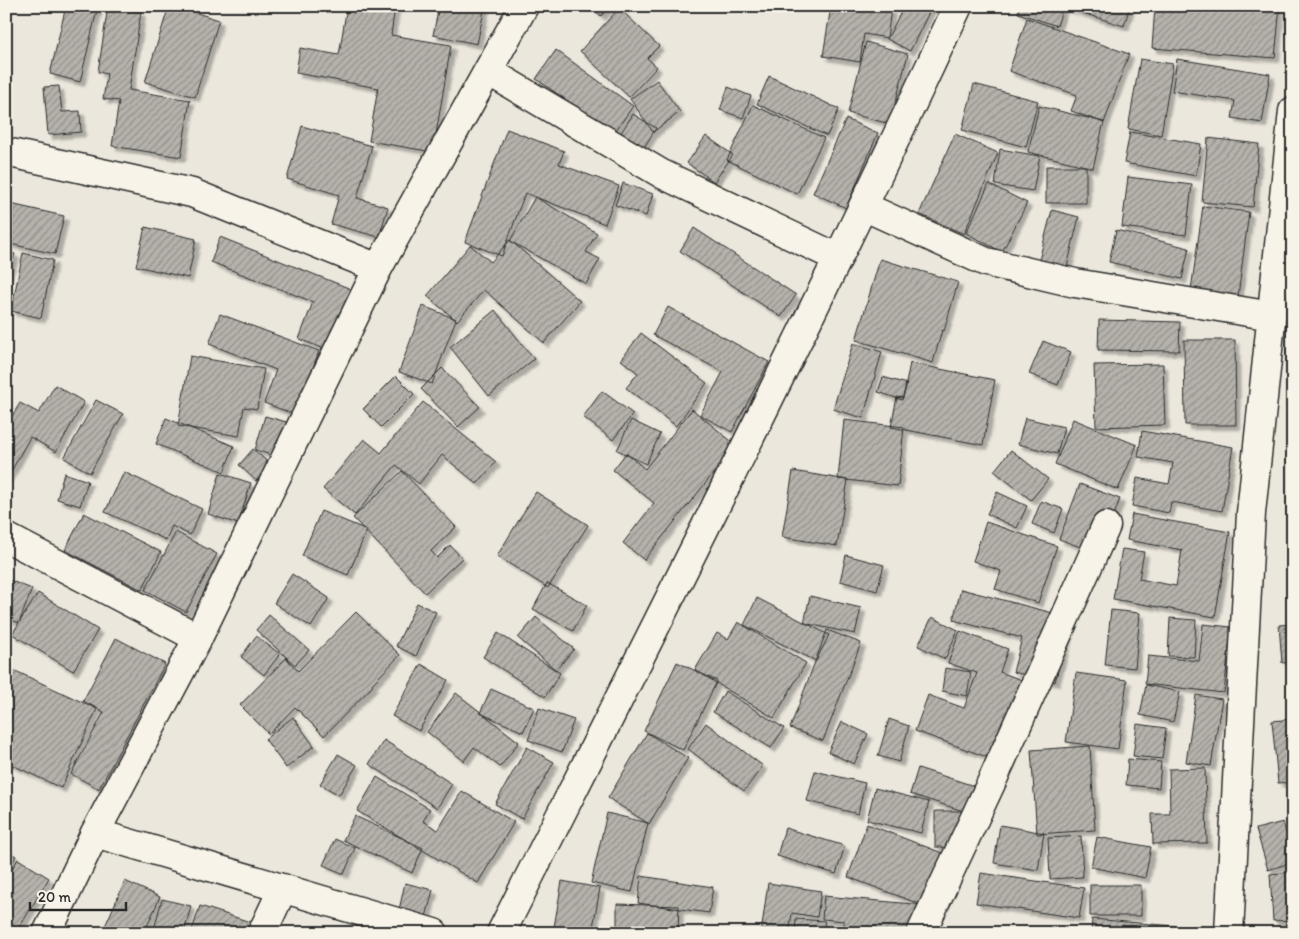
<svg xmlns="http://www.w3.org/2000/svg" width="1299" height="939" font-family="Itim,sans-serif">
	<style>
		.building { fill: url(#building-hatch); stroke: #2b2b2b; filter: url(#shadow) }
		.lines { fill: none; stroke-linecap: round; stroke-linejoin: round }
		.minor-casing { stroke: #2b2b2b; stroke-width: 31 }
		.major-casing { stroke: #2b2b2b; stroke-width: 31 }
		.minor { stroke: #f7f3e8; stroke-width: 28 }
		.major { stroke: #f7f3e8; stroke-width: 28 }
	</style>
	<defs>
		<pattern id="building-hatch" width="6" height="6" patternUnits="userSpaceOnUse" patternTransform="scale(1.25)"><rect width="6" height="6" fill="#b5b2ab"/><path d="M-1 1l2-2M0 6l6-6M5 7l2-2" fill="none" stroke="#93918b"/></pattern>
		<filter id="shadow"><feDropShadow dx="4.5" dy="4.5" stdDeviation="1" flood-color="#0004"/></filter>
	</defs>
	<rect width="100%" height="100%" fill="#ebe7dd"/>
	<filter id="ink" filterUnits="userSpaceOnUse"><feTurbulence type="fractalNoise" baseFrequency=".02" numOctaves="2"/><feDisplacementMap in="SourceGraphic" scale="10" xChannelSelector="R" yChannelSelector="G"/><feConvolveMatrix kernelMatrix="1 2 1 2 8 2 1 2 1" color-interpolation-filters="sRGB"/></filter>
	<g filter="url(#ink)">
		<!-- building -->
		<path class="building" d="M66 6H98L80 82 50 74Z
			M108 6 141 12 129 90 190 100 181 157 112 146 119 101 103 99 107 74 98 72Z
			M169 6H175L219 20 195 97 145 82Z
			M347 6 395 7 391 35 451 45 433 152 369 141 378 88 296 73 300 48 339 55Z
			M439 6H485L477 44 433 35Z
			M590 6H610L601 16Z
			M831 6H871L891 10 887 38 864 34 860 62 823 56Z
			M904 6H932L910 51 887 39Z
			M1020 6H1130L1124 26 1063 7 1057 26 1018 13Z
			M1155 6H1280L1275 58 1152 48Z
			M619 8 659 46 647 58 657 67 629 97 580 51Z
			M1027 18 1129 54 1104 123 1071 111 1077 95 1009 71Z
			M866 42 908 54 890 124 848 113Z
			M556 50 633 106 614 133 536 79Z
			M1140 59 1173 64 1161 135 1128 129Z
			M1177 59 1270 74 1262 123 1232 118 1235 101 1172 91Z
			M769 76 839 109 827 136 757 104Z
			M657 80 680 112 653 132 630 99Z
			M974 84 1038 101 1026 147 962 130Z
			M59 86 62 112 80 111 81 132 48 135 44 87Z
			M728 87 751 96 743 118 720 110Z
			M753 105 824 138 797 194 727 160Z
			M1039 106 1104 122 1093 168 1028 152Z
			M633 114 656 128 640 154 617 139Z
			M846 119 878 133 846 208 813 193Z
			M302 126 372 146 357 198 388 207 379 237 331 224 339 195 287 179Z
			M507 129 564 151 559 164 619 186 605 224 525 193 502 256 465 242Z
			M1130 132 1201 144 1196 176 1124 163Z
			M955 134 998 153 964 234 919 214Z
			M706 136 733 155 714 182 687 163Z
			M1208 138 1259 144 1253 207 1202 202Z
			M1000 149 1040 156 1033 191 995 185Z
			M1046 166H1086V203H1046Z
			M1128 177 1192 185 1186 235 1122 227Z
			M623 183 653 194 646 216 615 205Z
			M989 184 1027 203 1002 252 966 233Z
			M535 197 597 233 586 252 600 259 586 284 510 241Z
			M6 203 64 216 55 254 6 243Z
			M1203 206 1249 212 1238 296 1191 290Z
			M1052 210 1079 217 1066 271 1038 264Z
			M145 227 196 239 188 278 136 266Z
			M694 228 796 295 781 317 680 251Z
			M1116 230 1189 248 1182 279 1109 262Z
			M220 237 351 289 327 350 299 339 313 302 211 262Z
			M510 240 580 301 544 343 484 290 457 321 427 296 470 245 491 262Z
			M6 251 15 254 6 277Z
			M23 253 53 260 41 318 11 311Z
			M880 259 958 282 944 331 942 330 933 363 856 340Z
			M423 306 456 319 432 384 399 372Z
			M668 307 769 362 732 432 700 415 723 372 653 335Z
			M495 310 534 359 489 396 450 347Z
			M220 314 319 351 296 415 264 403 276 370 209 344Z
			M1099 320 1180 322 1179 351 1098 350Z
			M641 333 707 383 676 426 626 388 638 373 621 360Z
			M1184 340H1235L1236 425H1185Z
			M1043 341 1071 352 1058 385 1029 374Z
			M853 343 882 352 863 418 833 409Z
			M190 356 264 369 257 409 244 407 239 436 178 426Z
			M910 363 995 380 983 445 891 427 897 397 903 398Z
			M1163 364 1165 425 1096 427 1094 365Z
			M442 368 480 407 458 427 421 389Z
			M396 376 414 394 381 427 363 409Z
			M883 377 907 384 902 400 878 392Z
			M55 385 84 402 56 452 30 437 8 477 6 426 20 403 39 413Z
			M602 391 633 414 613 440 583 417Z
			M96 400 123 414 90 473 64 458Z
			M423 402 496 462 477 484 442 455 419 484 396 465 355 515 323 489 364 439 381 453Z
			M692 409 736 445 644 560 623 543 654 503 613 470 626 453 645 469Z
			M265 416 290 423 281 458 255 450Z
			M166 418 234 446 224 472 156 444Z
			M1025 418 1064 427 1057 454 1018 444Z
			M1073 419 1137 445 1118 490 1055 464Z
			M631 420 660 434 646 464 617 450Z
			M844 420 904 427 898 486 838 479Z
			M1142 431 1233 447 1222 511 1171 502 1169 513 1132 506 1137 478 1169 484 1173 463 1138 457Z
			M253 449 271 465 256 481 239 465Z
			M1011 450 1048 479 1031 500 994 471Z
			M402 471 456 527 431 551 437 558 450 545 462 558 425 593 353 518Z
			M793 471 848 480 837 546 782 537Z
			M124 472 202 509 190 535 172 526 166 540 105 512Z
			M64 473 88 481 80 506 57 499Z
			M220 473 251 483 238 524 208 514Z
			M1080 484 1120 499 1099 554 1059 539Z
			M536 492 588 525 548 588 497 556Z
			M997 492 1027 506 1017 528 987 514Z
			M1041 501 1063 509 1054 533 1032 524Z
			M321 511 367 530 348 575 302 556Z
			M84 513 161 552 142 590 65 550Z
			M1132 514 1230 532 1215 617 1113 599 1122 549 1144 552 1139 579 1176 586 1182 550 1127 540Z
			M986 522 1057 546 1038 603 995 589 1001 571 973 561Z
			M176 532 217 554 186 612 145 590Z
			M846 555 884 565 877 591 840 581Z
			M1293 566V594L1289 567Z
			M292 574 329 598 311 627 274 603Z
			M6 579 32 589 19 623 6 618Z
			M547 583 587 605 573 631 533 609Z
			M961 589 1072 618 1055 682 1013 672 1022 638 953 620Z
			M38 593 98 630 73 671 12 634Z
			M810 596 861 608 855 634 804 623Z
			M757 598 829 635 816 661 744 625Z
			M417 603 436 612 416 656 396 646Z
			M1111 610 1140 613 1135 668 1105 665Z
			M356 612 400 655 372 684 373 686 324 736 295 707 269 734 240 705 286 658 298 671Z
			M269 615 309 650 295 665 256 630Z
			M536 617 574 649 556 670 518 638Z
			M932 617 958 630 945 659 918 646Z
			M1170 618 1196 620 1194 657 1168 656Z
			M738 622 806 663 774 718 695 670 717 633 728 639Z
			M1203 624 1231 627 1224 693 1145 684 1148 656 1199 661Z
			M1293 624V662L1282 663 1279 625Z
			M827 630 861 643 823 741 790 728Z
			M960 631 1008 649 1000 672 1038 686 1009 765 915 731 928 695 964 708 977 673 948 663Z
			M498 633 560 673 545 697 483 657Z
			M256 636 280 654 264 675 241 657Z
			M116 638 165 664 99 789 71 774 104 712 83 701Z
			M677 662 717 681 683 750 644 731Z
			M421 664 448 680 419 731 392 716Z
			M7 667 97 709 61 788 6 762Z
			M945 668 971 672 967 696 942 691Z
			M1076 673 1127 680 1118 749 1066 742Z
			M1146 685 1180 692 1173 722 1140 715Z
			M491 689 534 708 523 732 480 713Z
			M725 691 784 728 771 748 713 712Z
			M456 693 519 742 500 767 474 747 464 761 427 732Z
			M1196 695 1222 699 1211 766 1186 762Z
			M539 708 574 720 562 752 528 740Z
			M293 717 314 746 286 768 265 739Z
			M889 719 909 726 899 762 878 756Z
			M1293 719V782L1278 783 1272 721Z
			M842 722 868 734 854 764 828 752Z
			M706 723 763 766 744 791 688 749Z
			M1137 724 1166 728 1162 759 1133 756Z
			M647 733 688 758 649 824 608 798Z
			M384 740 452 784 437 808 369 764Z
			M1090 746 1095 830 1037 834 1031 750Z
			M527 747 554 762 522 819 495 804Z
			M338 754 357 765 339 795 320 784Z
			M1128 759 1161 762 1159 788 1126 785Z
			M918 768 990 791 982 817 910 794Z
			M1205 768 1207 843 1153 844 1152 814H1170L1169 769Z
			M815 771 865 783 858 814 807 801Z
			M377 777 430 809 423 821 438 830 462 791 514 822 478 883 357 811Z
			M875 788 929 802 921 833 867 820Z
			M935 811H965V848L935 847Z
			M607 813 648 823 632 892 591 883Z
			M355 816 423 848 412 873 343 840Z
			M1283 822 1293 856V862L1268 870 1256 829Z
			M867 824 950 856 930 908 848 877Z
			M1000 825 1044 833 1038 870 994 863Z
			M785 828 845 846 836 874 777 856Z
			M1081 836 1083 877 1050 879 1048 838Z
			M1097 837 1151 847 1145 878 1091 867Z
			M335 839 355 848 344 874 323 865Z
			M6 851 16 856 6 874Z
			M18 859 49 878 16 933H6V879Z
			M1293 872V920L1273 921 1270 874Z
			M981 873 1084 888 1079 918 976 903Z
			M641 876 713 887 709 913 638 903Z
			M125 881 160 897 144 933H102Z
			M562 881 600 888 592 933H553Z
			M405 883 433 890 426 917 399 910Z
			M768 883 821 891 817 917 792 913 789 933H761Z
			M1090 885H1141V916H1090Z
			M824 896 924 905 921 933H844V921L822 919Z
			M162 899 191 906 184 933H153Z
			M617 904 679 906 678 932 617 930Z
			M200 906 266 927 264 933H191Z
			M796 919 825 921 824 933H795Z
			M1092 919 1186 927V933H1091Z"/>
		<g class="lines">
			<defs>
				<path id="minor" d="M488 71 662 174 838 258
					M6 152 192 193 378 268
					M863 206 986 262 1075 283 1272 316
					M6 537 198 638
					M95 833 434 933
					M262 933 283 888
					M501 933C656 625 813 318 958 6
					M921 933 993 779 1106 526
					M1229 933 1251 513 1293 111"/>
				<path id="major" d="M47 933 95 833 198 638 378 268 524 6"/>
			</defs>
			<!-- minor casing -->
			<use href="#minor" class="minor-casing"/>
			<!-- major casing -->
			<use href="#major" class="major-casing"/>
			<!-- minor -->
			<use href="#minor" class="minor"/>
			<!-- major -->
			<use href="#major" class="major"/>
		</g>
	</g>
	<!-- margin -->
	<rect width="1299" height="939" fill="none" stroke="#f7f3e8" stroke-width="25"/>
	<rect x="12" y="12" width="1274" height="914" fill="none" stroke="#2b2b2b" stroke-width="2" filter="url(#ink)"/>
	<!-- scale -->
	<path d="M30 902v8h96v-8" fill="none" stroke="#2b2b2b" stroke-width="2.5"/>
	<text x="38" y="902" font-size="15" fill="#2b2b2b" stroke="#f7f3e8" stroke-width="4" paint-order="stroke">20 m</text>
</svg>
